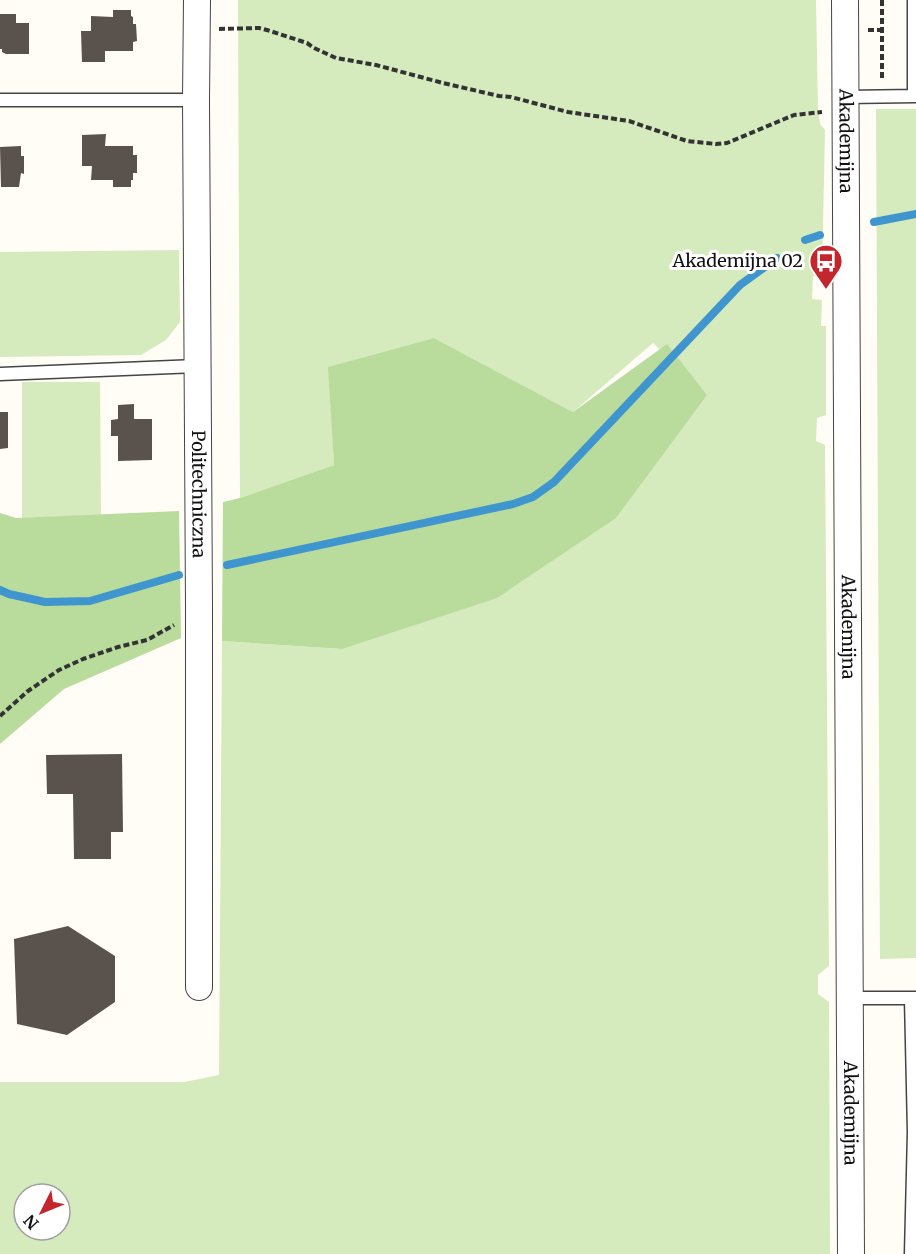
<svg xmlns="http://www.w3.org/2000/svg" width="916" height="1254" font-family="Merriweather,serif">
	<style>
		.green { fill: #d5ebbd; fill-rule: evenodd }
		.forest { fill: #b9dc9c }
		.lines { fill: none; stroke-linecap: round; stroke-linejoin: round }
		.stream { stroke: #3f96cf; stroke-width: 8 }
		.building { fill: #5a524d }
		.lane-casing { stroke: #444; stroke-width: 15 }
		.street-casing { stroke: #444; stroke-width: 28 }
		.path { stroke: #333; stroke-width: 4; stroke-dasharray: 6 3; stroke-linecap: butt }
		.lane { stroke: #fff; stroke-width: 12 }
		.street { stroke: #fff; stroke-width: 26 }
		.labels { text-anchor: middle; stroke-width: 6; stroke-linejoin: round; paint-order: stroke }
		.street-label { font-size: 18px; fill: #111; stroke: #fff }
		.poi-label { font-size: 18px; fill: #111; stroke: #fff; text-anchor: end }
	</style>
	<rect width="100%" height="100%" fill="#fffdf5"/>
	<!-- green -->
	<path class="green" d="M238 0H816L818 111 820 124 825 130 822 276H813L812 299 822 300 821 326H826V415L817 418 816 441 825 445 829 966 818 975V994L829 1002 830 1254H0V1082H184L219 1075 222 641 342 649 707 395 653 343 573 412 434 338 329 367 334 465 240 498ZM24 1194H60V1230H24Z
		M876 109H916V958L880 959Z
		M179 250 180 322 166 340 141 355 0 357V252Z
		M22 382H100L101 515 22 518Z"/>
	<!-- forest -->
	<path class="forest" d="M434 338 573 412 667 344 707 395 616 518 497 598 342 649 222 641 223 502 240 498 334 465 328 367Z
		M179 511 181 638 64 689 0 744V513L16 518Z"/>
	<g class="lines">
		<!-- stream -->
		<path class="stream" d="M874 222 916 214
			M805 240 820 235
			M227 565 513 504 533 497 554 482 740 285 777 258
			M0 590 9 594 45 602 90 601 179 575"/>
	</g>
	<!-- building -->
	<path class="building" d="M113 10H131V16L133 17V24H136L137 41 133 42V51H105V62H82L81 31H91V16L113 17Z
		M0 14H16V23H29V54H6L2 52V49H0Z
		M106 134 105 146H133V155H137V173H133V180H131V187H113V180H91L92 166H82V135Z
		M21 146V156H24V174L21 173 19 187H1L0 147Z
		M134 404V419H152V460L118 461V436H111V420L118 419V405Z
		M0 412H8V448L0 449Z
		M122 754 123 832H111V859H74L73 794H47L46 755Z
		M68 926 115 956V1002L67 1035 17 1024 14 939Z"/>
	<g class="lines">
		<defs>
			<path id="lane" d="M914 0V96
				M845 97 916 96
				M0 100H196
				M0 374 197 366
				M849 998H916
				M911 998 914 1132 911 1254"/>
			<g id="street">
				<path id="s1" d="M197 0 196 100 199 607V987"/>
				<path id="s2" d="M845 0 851 1254"/>
			</g>
		</defs>
		<!-- lane casing -->
		<use href="#lane" class="lane-casing"/>
		<!-- street casing -->
		<use href="#street" class="street-casing"/>
		<!-- path -->
		<path class="path" d="M882 0V80
			M219 29 259 28 267 30 307 43 314 48 336 58 376 65 443 83 499 96 511 97 568 112 629 121 687 141 716 144 727 143 794 115 822 112
			M868 30H882
			M0 716 28 691 59 670 83 659 118 647 147 640 174 625"/>
		<!-- lane -->
		<use href="#lane" class="lane"/>
		<!-- street -->
		<use href="#street" class="street"/>
	</g>
	<!-- icons -->
	<defs>
		<symbol id="bus-pin" viewBox="-11 -11 22 30"><path d="M0 17L-7.5 6A9.5 9.5 0 1 1 7.5 6Z" fill="#c4262e" stroke="#fff"/><path d="M-5-6H5V4H4V6H2V4H-2V6H-4V4H-5ZM-3.5-4V0h7V-4ZM-3.5 1.2v1.5H-2V1.2ZM2 1.2v1.5H3.5V1.2Z" fill="#fff"/></symbol>
	</defs>
	<g fill-rule="evenodd">
		<use href="#bus-pin" x="807" y="242" width="38" height="52"/>
	</g>
	<g class="labels">
		<!-- street labels -->
		<g class="street-label">
			<text dy="6" stroke="none"><textPath href="#s2" startOffset="141">Akademijna</textPath></text>
			<text dy="6" stroke="none"><textPath href="#s1" startOffset="494">Politechniczna</textPath></text>
			<text dy="6" stroke="none"><textPath href="#s2" startOffset="627">Akademijna</textPath></text>
			<text dy="6" stroke="none"><textPath href="#s2" startOffset="1113">Akademijna</textPath></text>
		</g>
		<!-- poi labels -->
		<g class="poi-label">
			<text x="803" y="267">Akademijna 02</text>
		</g>
	</g>
	<!-- north arrow -->
	<g transform="translate(42 1212) rotate(227)"><circle r="28" fill="#ffffff" stroke="#a0a0a0" stroke-width="1.5"/>
	<path d="M0-4.5L10 22L0 15L-10 22Z" fill="#c4262e"/>
	<text y="-9" font-size="16" font-weight="bold" text-anchor="middle" fill="#111111">N</text>
	</g>
</svg>
